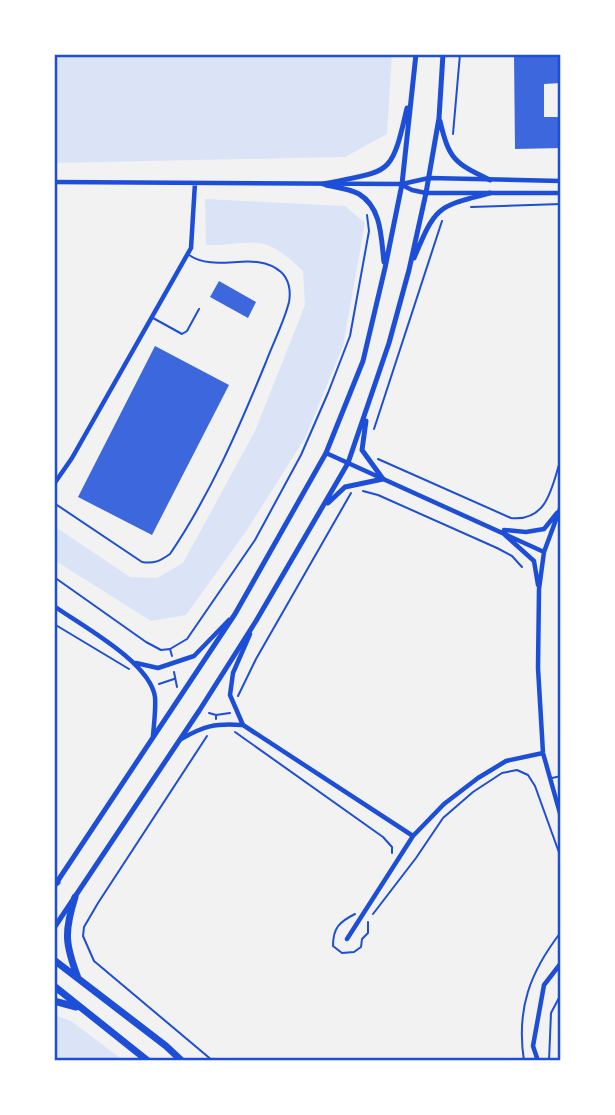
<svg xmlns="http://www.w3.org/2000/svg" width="615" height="1115" font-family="Inter,sans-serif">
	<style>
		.green { fill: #dbe4f7 }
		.building { fill: #3d67dc }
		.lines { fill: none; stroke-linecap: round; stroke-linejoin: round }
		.path { stroke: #1d4ed8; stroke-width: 2 }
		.service { stroke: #1d4ed8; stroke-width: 2 }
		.minor { stroke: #1d4ed8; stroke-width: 4.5 }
		.tertiary { stroke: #1d4ed8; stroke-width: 5 }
		.primary { stroke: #1d4ed8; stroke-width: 7 }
		.neatline { fill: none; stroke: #1d4ed8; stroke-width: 2.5 }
	</style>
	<rect width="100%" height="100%" fill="#f2f2f2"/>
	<!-- green -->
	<path class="green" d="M54 54H392L387 134 345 157 54 163Z
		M205 199 345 206 365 223 343 346 305 438 247 530 186 615 151 621 54 560V526L130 577 157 578 183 563 255 431 305 305 303 271C290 259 275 244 257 243 240 242 223 246 206 245Z
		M54 1015 71 1021 124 1061H54Z"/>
	<!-- building -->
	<path class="building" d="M514 54H561V83L544 84V117H561V148L515 149Z
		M219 281 256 302 248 318 210 297Z
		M155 346 229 385 152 535 78 497Z"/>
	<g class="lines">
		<!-- path -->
		<path class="path" d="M453 134 460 54
			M471 207 561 204
			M374 429 442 221
			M378 459 511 518C548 522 552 486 561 458
			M363 491 378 495 497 548 512 556 522 567
			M54 577 146 642 161 650 170 649 172 656
			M54 624 129 669
			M170 649 187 639 255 540 301 455 328 393 350 336 369 231 367 215
			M174 672 177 687
			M159 684 174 679
			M238 696 256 659 351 493
			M209 713 216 715V719
			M216 715 230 713
			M235 732 383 837 392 847V853
			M207 736 98 903 84 927 83 936 94 961 213 1061
			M355 914C339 922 333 928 333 946L342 953 354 952 361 947 362 939 368 933V922
			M373 914 416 858 443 818 473 792 502 773 517 770 528 775 535 786 561 858
			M54 946 56 947
			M524 1061C516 1009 530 972 561 932
			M549 1061 551 1013 561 994"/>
		<!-- service -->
		<path class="service" d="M153 318 182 334 187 331 199 309
			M54 503 142 562C154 564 160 561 170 554 210 495 239 428 266 362 273 343 284 322 289 302 291 291 289 279 281 272 255 249 217 274 189 255
			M552 778 561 776"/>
		<!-- minor -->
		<path class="minor" d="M54 182 402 184 429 178 561 181
			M402 185 412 190 426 193H561
			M326 453 544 552
			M54 484 72 458 191 248 195 183
			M561 506 544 552 539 589 538 668 543 753 561 817
			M504 530 526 532 544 529 557 513
			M504 534 534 561 538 585
			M54 606C82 626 150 662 155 697 156 709 154 723 153 736
			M250 634 233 673 230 695 243 725 413 836
			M136 663 158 668 194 656 229 620
			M181 739C204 726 215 723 242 725
			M347 939 413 836 444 804 478 778 506 761 543 753
			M538 1061 533 1046 544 985 561 963"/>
		<!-- tertiary -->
		<path class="tertiary" d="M440 121C449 159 454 163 490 180
			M323 184C391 170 391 178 407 108
			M326 185C336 187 350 189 359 194 382 208 381 238 384 262
			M414 258C436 206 436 207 490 193
			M328 503 345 487 383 479 362 450 366 421
			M55 885 235 614 326 453 363 361 385 268 402 184 416 54
			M54 928 199 711 256 621 348 463 389 343 409 270 426 193 439 118 443 54"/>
		<!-- primary -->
		<path class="primary" d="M54 884 57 882
			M75 897C64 932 65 944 78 978
			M54 960 166 1046 182 1061
			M54 986 148 1061
			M54 1001 76 1007"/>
	</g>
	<!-- border -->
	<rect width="615" height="1115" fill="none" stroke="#ffffff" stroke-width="112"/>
	<rect x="56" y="56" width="503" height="1003" class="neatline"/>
</svg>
